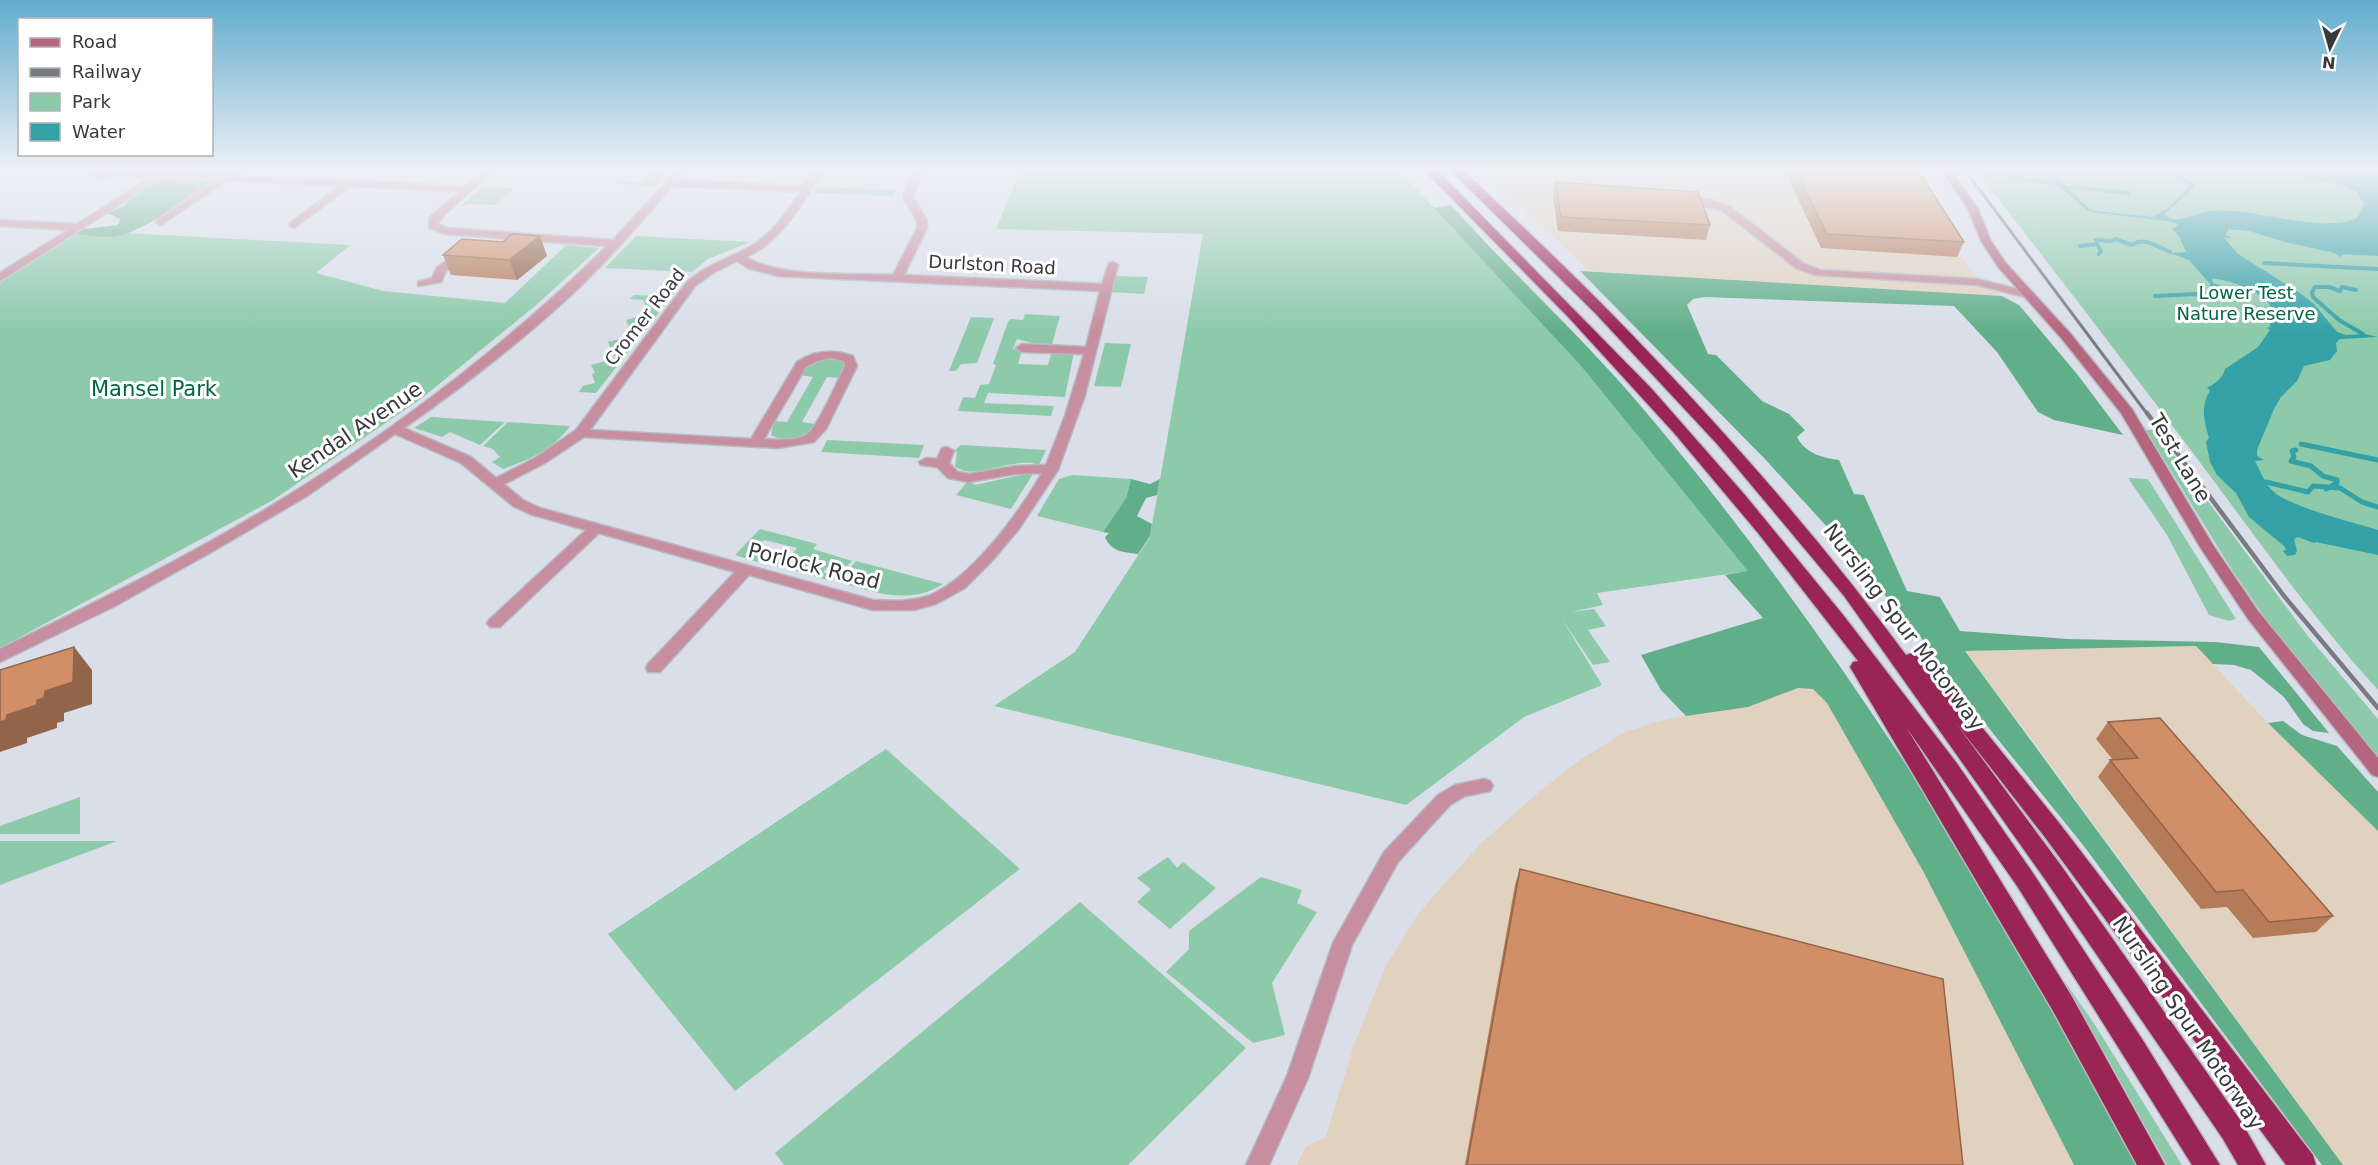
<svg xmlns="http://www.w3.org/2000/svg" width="2378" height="1165" font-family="'DejaVu Sans',sans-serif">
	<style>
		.industrial { fill: #e1d2c0 }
		.green { fill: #8ccaaa }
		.forest { fill: #61af89 }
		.water { fill: #34a1a7 }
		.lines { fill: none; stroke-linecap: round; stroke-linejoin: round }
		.stream-far1 { stroke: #34a1a7; stroke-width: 4 }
		.stream { stroke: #34a1a7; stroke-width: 5 }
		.street-casing { stroke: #b5bac3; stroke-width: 3 }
		.secondary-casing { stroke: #b5bac3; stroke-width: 3 }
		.highway-casing { stroke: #b5bac3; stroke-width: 3 }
		.street { fill: #c68e9e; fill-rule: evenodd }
		.secondary { fill: #b5657e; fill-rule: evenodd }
		.highway { fill: #9a2555; fill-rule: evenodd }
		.rail-far1 { stroke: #787c82; stroke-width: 3 }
		.rail { stroke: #787c82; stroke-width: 4.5 }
		.wall { fill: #b47b59 }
		.shaded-wall { fill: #926449 }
		.building { fill: #d18f68; stroke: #926449; stroke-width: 1.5 }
		.labels { text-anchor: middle; stroke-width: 6; stroke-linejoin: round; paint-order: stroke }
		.far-street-label { font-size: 18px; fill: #37393d; stroke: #fff }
		.far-park-label { font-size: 18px; fill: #006744; stroke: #fff }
		.park-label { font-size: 21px; fill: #006744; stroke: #fff }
		.street-label { font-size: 21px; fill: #37393d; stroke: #fff }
	</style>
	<rect width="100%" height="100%" fill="#d9dee9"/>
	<!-- industrial -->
	<path class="industrial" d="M1480 169H1904L1961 257 1974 273 2002 296 1590 271Z
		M2196 646 2268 723 2378 831V1165H2343L2031 738 1965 651Z
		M1805 687 1813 689 1827 703 1923 871 2074 1165H1297L1306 1146 1325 1138 1355 1042 1385 967 1418 914 1479 845 1540 791 1580 760 1623 733 1656 722 1701 712 1748 707 1798 688Z"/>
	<!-- green -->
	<path class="green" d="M160 169H242L230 177 153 173Z
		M627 169H632L621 181 641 182 652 170H670L656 186 613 184Z
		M1021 169H1398L1581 366 1749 571 1597 593 1603 605 1571 612 1594 609 1606 626 1588 630 1610 662 1593 665 1562 619 1602 685 1524 717 1406 805 994 706 1075 652 1150 537 1203 234 996 229Z
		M1975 169H2378V690C2312 617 2255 536 2196 457 2123 360 2049 264 1975 169Z
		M482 187 514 188 496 205 467 204 459 207Z
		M817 187 896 190 893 196 813 193Z
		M125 233 350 245 316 273 383 291 505 303 566 245 599 248 535 306 422 398 273 500 0 648V283L76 234 119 236Z
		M636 236 750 242 708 259 692 272 605 268Z
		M680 274H689L596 393 579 392 583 386 595 383 592 374 595 373 591 365 615 358 608 342 633 335 626 320 650 313 643 300 630 299 634 295 663 296Z
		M1116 276 1148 277 1144 294 1111 292Z
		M1025 314 1060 316 1052 344 1032 343 1017 339 1013 349 1022 350 1018 364 1048 365 1052 351 1074 352 1065 397 988 393 984 403 1054 406 1051 416 958 411 963 397 975 398 980 385 989 384 996 365 993 364 1008 322 1010 319 1023 320Z
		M971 317 994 318 977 363 961 364 956 371H949Z
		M1105 343 1131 344 1121 387 1094 386Z
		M827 358 844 362V370L840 378 827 377 802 422 815 424C805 439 787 444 771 435L774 421 787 422 813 377 800 375C806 363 814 361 827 358Z
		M431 417 505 422 480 445 450 432 442 437 414 428Z
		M508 422 570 426C554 449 529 460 503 469L492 462 500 457 493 449 483 446Z
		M2146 430H2155L2307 635 2378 719V763L2271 627 2227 562Z
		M827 440 924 445 919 458 821 452Z
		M961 445 1046 450 1039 465C1013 455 973 483 955 466L957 452 954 451Z
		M1034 472 1011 509 956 495 968 481 975 485Z
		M1072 475 1131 479 1126 498 1103 532 1037 516 1059 479Z
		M2128 478 2148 479 2236 619 2229 621 2209 615 2167 535Z
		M760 529 817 544 813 549 852 561 847 566 832 562 823 572 833 576 828 580 771 564 774 561 784 564 797 548 764 540 750 554 761 557 757 562 735 555Z
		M856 561 943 584C910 605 877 593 842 583L846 579 857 582 867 572 851 567Z
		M886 749 1020 869 735 1091 608 934Z
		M80 797V834H0V826Z
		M0 841H117L0 885Z
		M1168 857 1177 868 1183 862 1216 888 1170 929 1137 902 1151 889 1137 878Z
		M1261 877 1302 890 1297 903 1317 912 1272 983 1285 1035 1253 1043 1166 972 1189 949V931Z
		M1080 902 1246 1048 1128 1165H784L775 1153Z
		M2063 979 2095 1025 2182 1165H2167Z"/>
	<!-- forest -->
	<path class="forest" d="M191 179 212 182C196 196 138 233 118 236 106 239 89 235 76 234L83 229 118 225 120 219 107 213 124 206 134 194 158 180Z
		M1451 205C1510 271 1575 330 1633 397 1733 513 1823 638 1907 766H1913L2141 1165H2074L1923 871 1827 703 1813 689 1798 688 1748 707 1686 716 1661 690 1641 655 1763 618 1725 575 1748 571 1581 366 1434 208Z
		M1580 271 2002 296 2019 305 2077 374 2123 435 2054 420 2038 412 1997 352 1954 306 1705 297 1693 299 1687 305 1708 354 1716 355 1762 401 1789 414 1805 430 1797 437C1805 453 1822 458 1839 460L1854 494 1864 495 1907 591 1940 597 1960 631 2068 639 2215 642 2259 647 2329 733 2313 731 2303 724 2284 697 2251 670 2234 665 2213 664 2196 646 1965 651 2343 1165H2322L2083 845 1984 722 1918 634 1830 530 1764 458Z
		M1131 479 1150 484 1160 479 1157 495 1146 498 1137 516 1152 524 1150 536 1138 554C1124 552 1111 552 1105 537L1109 533 1103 532 1126 498Z
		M2283 721 2302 735 2337 746 2378 792V831L2268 723Z"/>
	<!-- water -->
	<path class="water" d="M2039 169C2051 170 2058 184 2070 186L2068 188 2090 210 2153 217 2170 207 2189 187 2186 182 2163 169H2169L2196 186 2164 214C2176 226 2196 213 2211 211 2254 206 2318 235 2357 218L2364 204 2357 192 2334 183 2305 178 2304 175 2266 169H2378V256L2343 254 2340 257 2335 253 2289 243 2249 231 2229 229 2225 235 2232 238H2224L2238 254 2300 293 2314 304 2337 332 2346 335 2365 334 2378 337 2340 339 2336 343 2337 351 2330 360 2304 366 2297 381 2281 397 2274 409 2257 450V456L2264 460 2255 461C2261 472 2265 485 2275 493 2295 508 2352 522 2378 530V555L2316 542 2314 543 2298 537 2294 539 2297 551 2295 555 2287 556 2283 551 2286 550 2285 547 2249 517 2236 493 2217 475 2210 462 2206 442 2209 438C2204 421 2200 406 2210 391L2207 387C2214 386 2224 376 2225 369L2258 347 2270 330 2267 328 2270 327C2269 319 2274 314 2270 305 2265 293 2223 277 2212 279L2214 286 2211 285 2189 260 2170 253 2186 252 2178 234 2172 229 2179 224 2167 221 2089 212Z"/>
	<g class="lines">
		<!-- stream-far1 -->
		<path class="stream-far1" d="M2010 177 2058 184
			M2071 187 2129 193
			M2097 244 2101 251 2099 254
			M2080 246 2097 244 2096 240 2111 241 2115 239 2132 245C2143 236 2158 247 2170 252
			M2264 263 2378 269
			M2356 290 2342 287 2340 291 2329 287H2315L2312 292 2313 297 2339 320 2363 334
			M2155 296 2196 294 2245 298 2240 294 2212 285"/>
		<!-- stream -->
		<path class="stream" d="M2301 444 2378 460
			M2296 450 2292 451 2294 457 2291 461 2311 466 2323 476 2337 480V483L2326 489
			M2266 482 2308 492 2313 486 2340 488 2362 502 2378 507"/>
		<defs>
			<path id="street" d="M99 169 466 186 485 169H496L443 216 438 224 447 228 613 240 678 169H688L678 180 803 186 815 169H825C802 202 784 240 746 257 779 278 852 273 893 275L917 228V221L903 197 913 169H923L913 197 927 221V228L904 275 1102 284 1109 263 1113 262 1118 265 1085 395 1058 470 1019 529 991 562 965 588 936 604 914 610H873L749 575 660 672H648L646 668 648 664 735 572 599 533 500 627H490L487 623 490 619 586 530 530 514 513 506 461 463 395 434 307 496 215 550 115 606 0 662V649C101 600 202 550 297 490 408 420 514 338 607 246L445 234 429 228V218L459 192 351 186 294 228 289 225 290 223 339 186 228 180 161 225 156 222 157 220 216 180 163 177 0 281V273L68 230 0 226V220L77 224 151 177 114 175 103 179 92 177V173ZM673 186 800 192C787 212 773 232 753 245 731 258 707 264 687 282L576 430 535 458 496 478 471 457 404 428C460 389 515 346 566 300 604 265 638 225 673 186ZM737 261 748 268 778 276 1100 291 1086 347 1022 344 1016 348 1022 352 1084 354 1065 416 1046 465 1015 466 969 474 958 472 949 463 954 451 947 447 942 448 937 459 926 458 919 462 921 465 937 467 948 478 969 482 1015 474 1042 473C1020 512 970 580 928 596 910 602 891 601 873 600L540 508 523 500 504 484 545 463 584 437 778 448 814 442 826 429 857 366 853 356C833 349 815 350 797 362L751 439 590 430 695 286 713 273ZM830 358 844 361 845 366C838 380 818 428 806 435 796 441 776 440 764 439L806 367 817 361Z
				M1691 198 1711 200 1729 206 1804 264 1820 270 1977 279 2033 293 2035 295 2029 298 1977 285 1815 275 1796 268 1721 210 1687 203 1686 201Z
				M462 251 467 254 446 271 441 282 418 286V282L432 278 437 267Z
				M1484 779 1490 781 1493 786 1490 791 1465 796 1450 805 1398 862 1352 945 1308 1078 1269 1165H1246L1287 1076 1333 943 1384 852 1438 795 1455 785Z"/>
			<path id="secondary" d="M1941 169H1951L1978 209 1991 241 2006 263 2070 333 2132 409 2213 545 2258 611 2378 758V777L2372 775 2248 619 2200 547 2121 413 2062 339 1998 267 1981 241 1968 209Z"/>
			<path id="highway" d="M1423 169H1436L1651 388 1745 495 1844 616 1956 762 2033 873 2144 1042 2220 1165H2192L2017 886 1906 727 2071 995 2165 1165H2137L2053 1011 1850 667 1853 662 1858 661 1758 533 1674 433 1570 319Z
				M1449 169H1462C1510 215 1559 260 1606 308 1713 417 1815 532 1906 655L1912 653 1919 655 1960 700 2060 824 2313 1155 2316 1165H2286L2044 836 1955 722 2060 864 2241 1121 2266 1165H2238L2223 1139 2044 878 1844 596 1717 444 1595 313Z"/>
		</defs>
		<!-- street casing -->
		<use href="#street" class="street-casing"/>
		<!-- secondary casing -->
		<use href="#secondary" class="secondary-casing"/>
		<!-- highway casing -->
		<use href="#highway" class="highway-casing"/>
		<!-- street -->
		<use href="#street" class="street"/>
		<!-- secondary -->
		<use href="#secondary" class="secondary"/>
		<!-- highway -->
		<use href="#highway" class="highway"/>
		<!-- rail-far1 -->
		<path class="rail-far1" d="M1964 169 2148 415"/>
		<!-- rail -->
		<path class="rail" d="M2147 413 2284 596 2378 708"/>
	</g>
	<!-- wall -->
	<path class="wall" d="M1784 169H1917L1964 242 1957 257 1821 248Z
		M1555 182 1710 225 1706 240 1558 231 1553 197Z
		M540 236 547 256 517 280 451 275 443 255 503 242Z
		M2108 722 2333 916 2316 932 2253 938 2227 907 2201 909 2098 777 2110 760H2113L2096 739Z
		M1520 869 1963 1165H1465L1515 885Z"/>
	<!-- shaded-wall -->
	<path class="shaded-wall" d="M540 236 547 256 517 280 509 260Z
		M74 647 92 670V704L64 713V721L57 723V728L27 738V743L0 752V722L7 715 45 691Z"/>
	<!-- building -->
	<path class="building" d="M1795 169H1917L1964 242 1827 234Z
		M1555 182 1698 192 1710 225 1561 217Z
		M512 234 540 236 509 260 443 255 462 239 503 242Z
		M74 647 73 682 45 691 44 698 37 700V705L7 715 6 720 0 722V670Z
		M2160 718 2333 916 2269 922 2243 890 2216 892 2110 760 2138 758 2108 722Z
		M1520 869 1943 979 1963 1165H1467Z"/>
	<!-- sky -->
	<linearGradient id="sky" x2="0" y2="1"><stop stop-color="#60acce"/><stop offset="0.51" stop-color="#eef0f5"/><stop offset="1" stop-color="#eef0f5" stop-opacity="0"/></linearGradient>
	<rect width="2378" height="332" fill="url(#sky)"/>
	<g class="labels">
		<!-- far-street labels -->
		<g class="far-street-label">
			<text transform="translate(992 265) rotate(3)" y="6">Durlston Road</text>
			<text transform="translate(645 317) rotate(-52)" y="6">Cromer Road</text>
		</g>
		<!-- far-park labels -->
		<g class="far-park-label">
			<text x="2246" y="299">Lower Test<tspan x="2246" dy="21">Nature Reserve</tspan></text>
		</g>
		<!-- park labels -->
		<g class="park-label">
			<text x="154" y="396">Mansel Park</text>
		</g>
		<!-- street labels -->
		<g class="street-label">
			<text transform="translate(355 430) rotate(-34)" y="7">Kendal Avenue</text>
			<text transform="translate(2180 458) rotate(59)" y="7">Test Lane</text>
			<text transform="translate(814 566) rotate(14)" y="7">Porlock Road</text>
			<text transform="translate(1904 627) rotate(53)" y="7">Nursling Spur Motorway</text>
			<text transform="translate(2188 1023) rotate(56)" y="7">Nursling Spur Motorway</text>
		</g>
	</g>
	<!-- legend -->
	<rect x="18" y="18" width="195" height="138" fill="#ffffff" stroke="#afb0b1" stroke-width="1.5"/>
	<rect x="30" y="38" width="30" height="9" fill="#b5657e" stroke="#afb0b1" stroke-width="1.5"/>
	<text x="72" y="48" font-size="18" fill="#37393d">Road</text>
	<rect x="30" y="68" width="30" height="9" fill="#787c82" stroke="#afb0b1" stroke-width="1.5"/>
	<text x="72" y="78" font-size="18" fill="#37393d">Railway</text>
	<rect x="30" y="93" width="30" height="18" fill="#8ccaaa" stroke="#afb0b1" stroke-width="1.5"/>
	<text x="72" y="108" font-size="18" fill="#37393d">Park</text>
	<rect x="30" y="123" width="30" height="18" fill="#34a1a7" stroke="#afb0b1" stroke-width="1.5"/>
	<text x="72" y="138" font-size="18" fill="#37393d">Water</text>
	<!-- north arrow -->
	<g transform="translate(2330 48) rotate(185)" stroke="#ffffff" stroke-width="4.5" paint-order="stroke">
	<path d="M0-4.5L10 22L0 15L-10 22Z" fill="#37393d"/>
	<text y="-9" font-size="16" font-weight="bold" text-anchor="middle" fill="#37393d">N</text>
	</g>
</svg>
